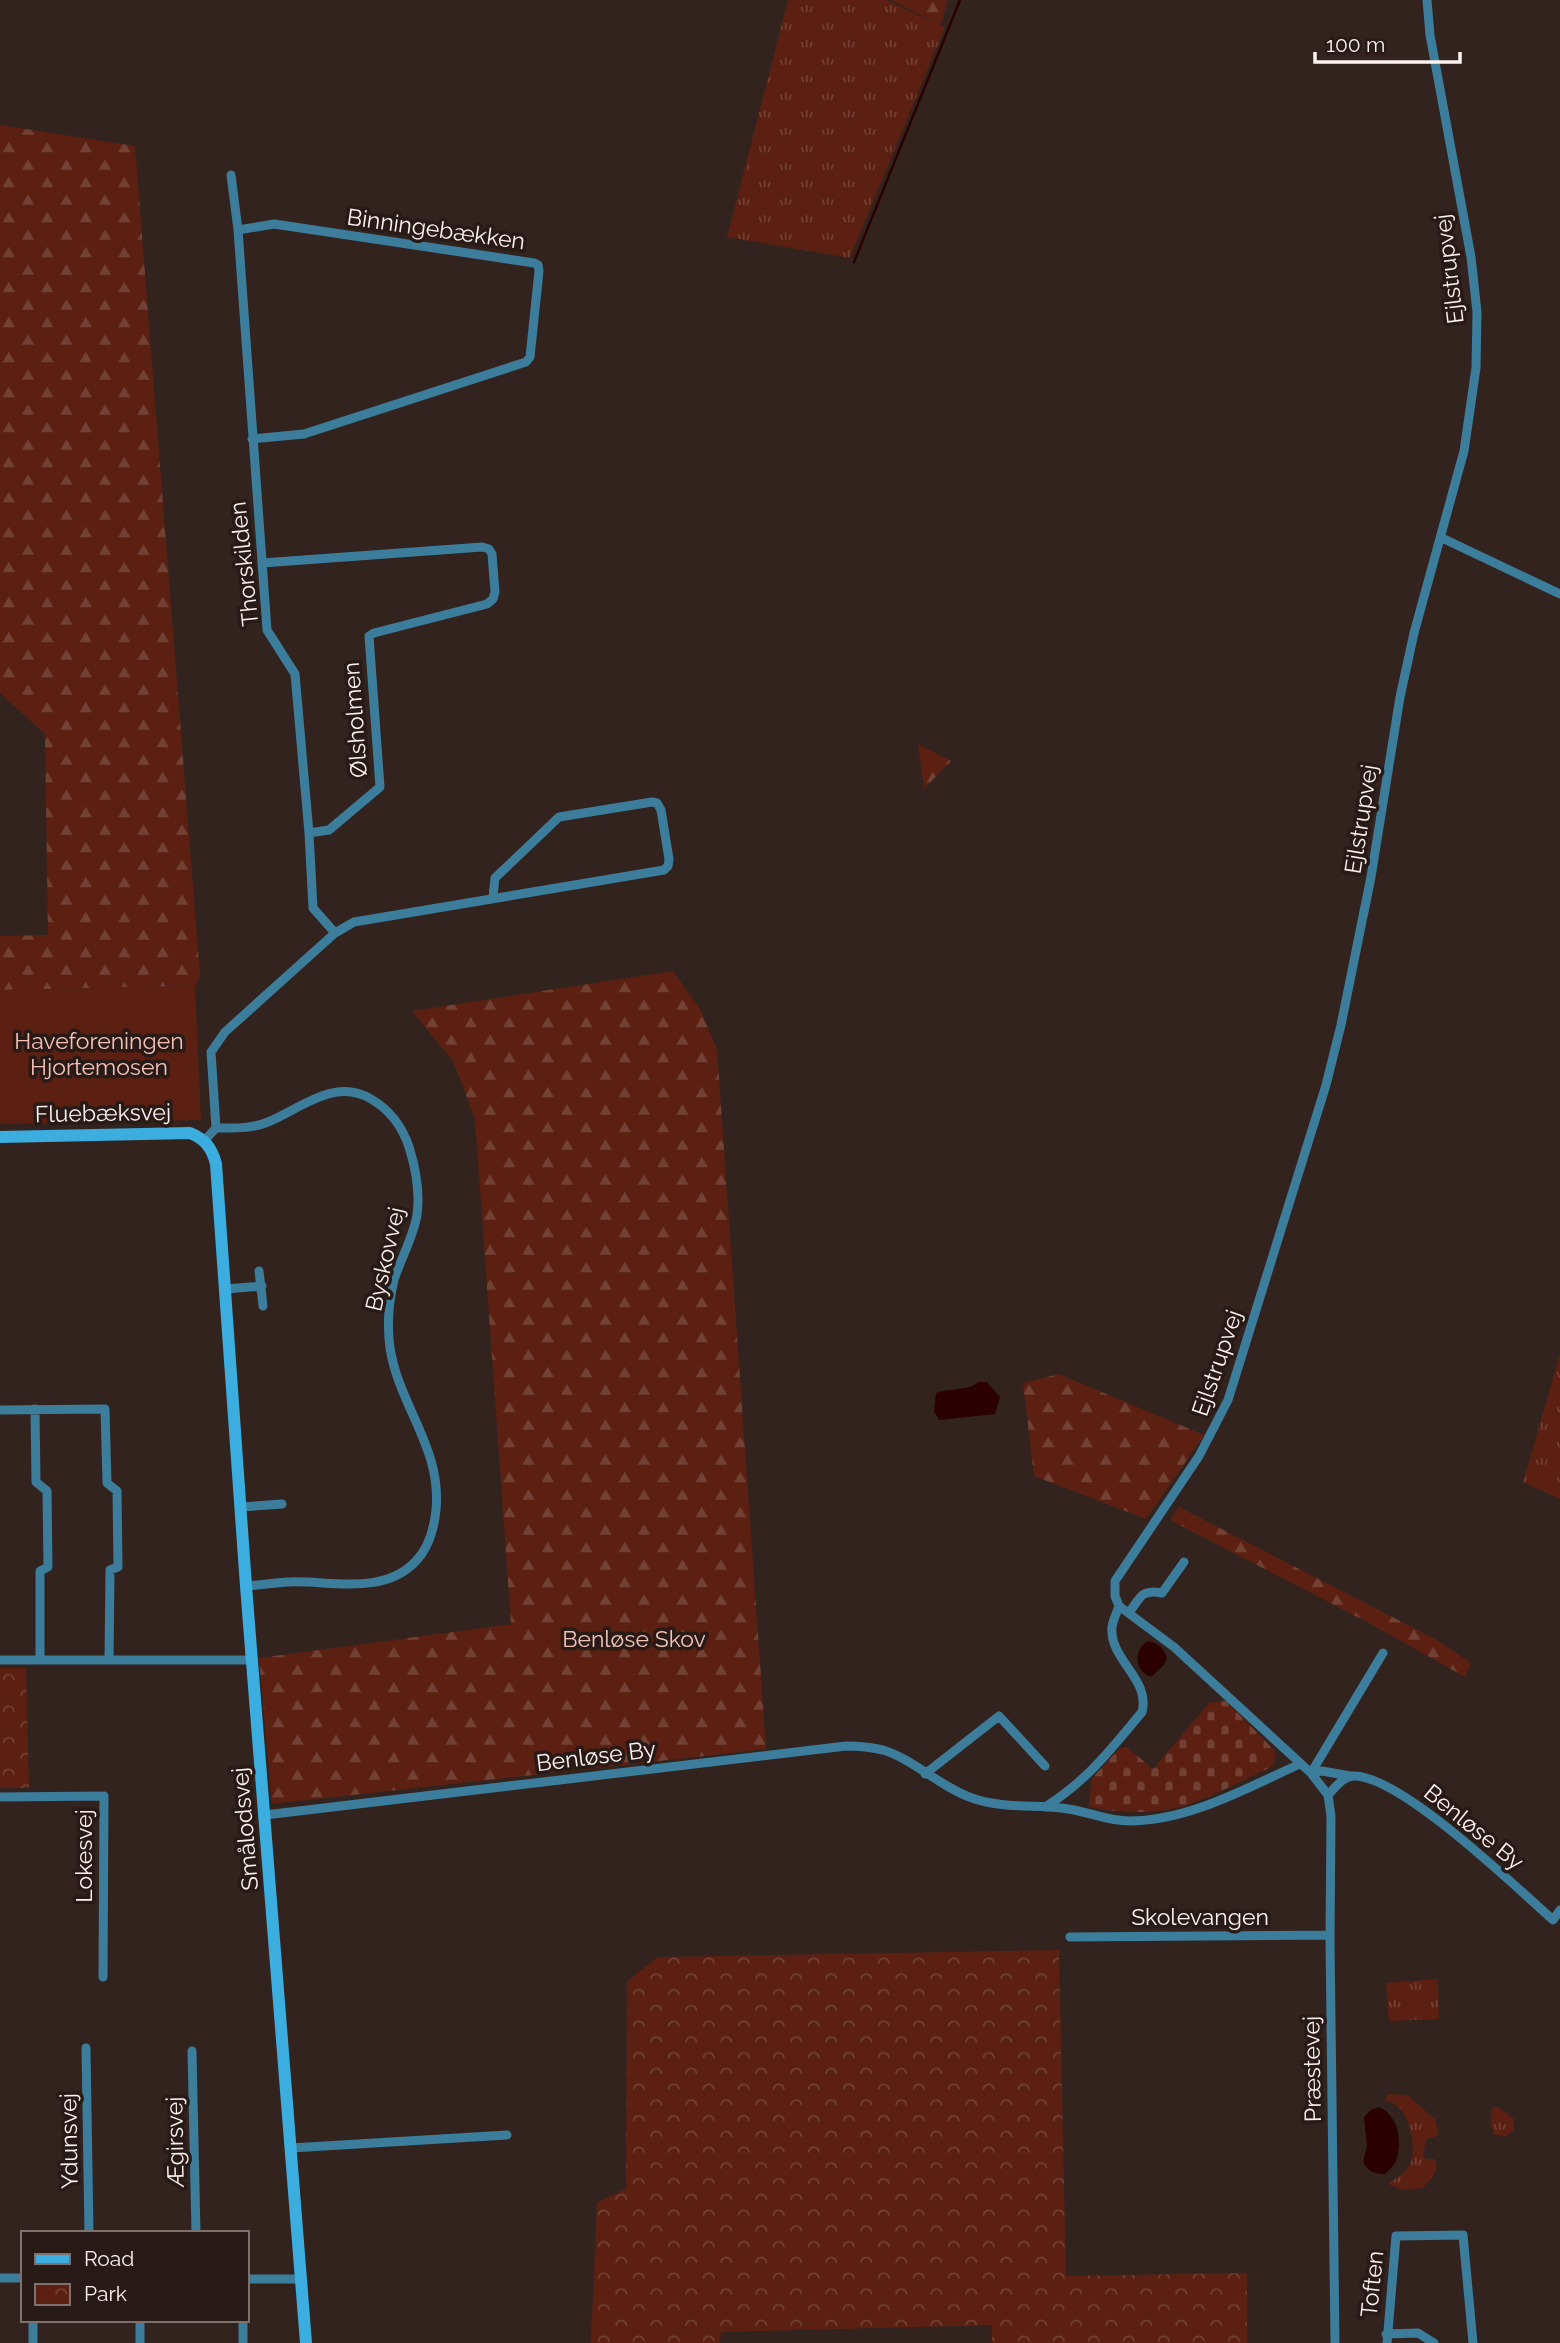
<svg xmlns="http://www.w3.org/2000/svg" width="1560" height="2343" font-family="Raleway,sans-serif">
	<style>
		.grass { fill: url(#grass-tufts) }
		.forest { fill: url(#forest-firs) }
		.cemetery { fill: url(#cemetery-stones) }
		.park { fill: url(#park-crowns) }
		.garden { fill: #5b2011 }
		.water { fill: #2a0100 }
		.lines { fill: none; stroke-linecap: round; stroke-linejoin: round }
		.stream { stroke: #2a0100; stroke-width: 2.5 }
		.street { stroke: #3c7d9c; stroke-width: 9 }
		.secondary { stroke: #3caddf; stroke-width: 12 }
		.labels { text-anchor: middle; stroke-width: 7; stroke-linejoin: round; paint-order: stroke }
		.street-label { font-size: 23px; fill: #fcf2ef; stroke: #281a16 }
		.park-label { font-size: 23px; fill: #f5c3b6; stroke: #281a16 }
	</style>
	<defs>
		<pattern id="grass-tufts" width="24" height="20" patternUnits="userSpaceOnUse" patternTransform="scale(1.75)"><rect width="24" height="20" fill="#5b2011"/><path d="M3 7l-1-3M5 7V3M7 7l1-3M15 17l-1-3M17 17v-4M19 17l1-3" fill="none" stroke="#734134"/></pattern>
		<pattern id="forest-firs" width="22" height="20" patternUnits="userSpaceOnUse" patternTransform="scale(1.75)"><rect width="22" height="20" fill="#5b2011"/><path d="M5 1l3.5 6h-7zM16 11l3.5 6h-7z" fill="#734134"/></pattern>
		<pattern id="cemetery-stones" width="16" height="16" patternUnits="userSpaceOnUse" patternTransform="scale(1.75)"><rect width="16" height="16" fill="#5b2011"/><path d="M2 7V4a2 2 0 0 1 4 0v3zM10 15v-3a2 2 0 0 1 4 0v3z" fill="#734134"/></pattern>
		<pattern id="park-crowns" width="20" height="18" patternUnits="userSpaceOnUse" patternTransform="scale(1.75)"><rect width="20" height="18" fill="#5b2011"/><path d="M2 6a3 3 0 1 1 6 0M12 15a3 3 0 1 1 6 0" fill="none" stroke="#734134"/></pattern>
	</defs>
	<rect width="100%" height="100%" fill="#32231f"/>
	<!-- grass -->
	<path class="grass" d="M788 0H886L945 27 850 258 727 237Z
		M1560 1354V1499L1523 1482Z
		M1438 1979 1439 2019 1389 2021 1386 1983Z
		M1388 2094 1407 2095 1435 2119 1439 2135 1426 2140 1423 2156 1427 2159H1435C1440 2171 1431 2179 1423 2188L1403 2190 1388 2184C1396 2178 1406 2172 1410 2164 1417 2149 1410 2114 1396 2105 1393 2102 1389 2102 1385 2100Z
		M1493 2107H1498L1514 2119V2130L1506 2136 1495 2135C1489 2128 1490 2115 1493 2107Z"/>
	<!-- forest -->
	<path class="forest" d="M891 0H948L941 25Z
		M0 125 135 146 200 976 195 986 0 990V936L48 935 45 734 0 693Z
		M918 744 951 761 924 789Z
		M673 971 700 1009 717 1049 766 1749 272 1804 259 1658 511 1624 475 1119 453 1061 412 1011Z
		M1059 1374 1204 1435 1146 1519 1034 1476 1023 1383Z
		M1179 1507 1437 1640 1471 1663 1465 1677 1367 1622 1170 1520Z"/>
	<!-- cemetery -->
	<path class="cemetery" d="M1226 1701 1276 1752 1273 1766C1245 1779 1216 1795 1187 1805 1156 1815 1120 1813 1089 1807L1092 1778 1120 1748H1128L1153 1769 1209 1703Z"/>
	<!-- park -->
	<path class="park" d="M0 1668H26L29 1788H0Z
		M1059 1950 1066 2276 1247 2273V2343H992V2325L721 2332 720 2343H591L597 2202 626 2189 627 1981 658 1957Z"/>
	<!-- garden -->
	<path class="garden" d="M195 986 201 1120 0 1124V990Z"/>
	<!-- water -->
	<path class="water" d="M979 1382H987L1000 1397 995 1414 939 1420 934 1411 936 1393C949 1388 968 1391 979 1382Z
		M1148 1641C1158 1643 1164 1648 1167 1658L1163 1666 1151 1677C1134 1671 1133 1650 1148 1641Z
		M1379 2107C1398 2115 1403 2142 1396 2161 1394 2166 1389 2170 1385 2174 1374 2174 1369 2172 1363 2162L1367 2146 1364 2117 1371 2110Z"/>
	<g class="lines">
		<!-- stream -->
		<path class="stream" d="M854 262 960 0"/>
		<!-- street -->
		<path class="street" d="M231 175 238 230 267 630 295 674 309 833 313 908 335 933
			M238 230 274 224 534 263 538 265 539 271 530 357 526 362 304 434 252 439
			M1442 538 1560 594
			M262 563 482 547 489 549 492 554 495 592 493 599 487 604 374 633 369 636 380 787 329 830 309 833
			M216 1128 211 1052 225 1032 335 933 354 922 664 870 668 866 669 859 661 810 657 803 652 802 559 817 495 878 493 897
			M204 1141 216 1128C234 1128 251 1129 268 1122 300 1109 334 1077 371 1099 390 1110 402 1126 409 1147 416 1169 420 1192 417 1215 413 1238 401 1258 394 1280 389 1301 387 1327 390 1348 399 1406 442 1448 436 1510 434 1529 429 1548 415 1562 382 1596 329 1580 288 1582 274 1583 260 1585 246 1586
			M259 1271 263 1306
			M225 1289 262 1286
			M35 1409 36 1482 47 1491 48 1567 40 1571V1660
			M0 1410 105 1409 107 1483 117 1491 118 1567 110 1570 109 1660
			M241 1507 282 1504
			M1119 1606 1115 1596V1581L1199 1456 1228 1400 1326 1085 1341 1025 1371 877 1400 697 1414 633 1464 451 1476 368 1477 312 1471 257 1430 35 1427 0
			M1129 1613C1140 1598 1141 1589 1162 1593L1184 1562
			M0 1660H252
			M1311 1773 1383 1653
			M1311 1773 1322 1771 1350 1776
			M925 1774 999 1716 1045 1766
			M1328 1795C1335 1788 1342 1777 1353 1776 1399 1774 1516 1887 1553 1920L1560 1910
			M0 1797 104 1796 103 1977
			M1045 1807C1087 1781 1111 1749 1142 1712 1151 1679 1109 1660 1112 1627 1113 1620 1117 1612 1119 1606L1174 1647 1311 1773 1328 1795 1331 1816 1330 1940 1335 2343
			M265 1815 846 1746C858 1746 870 1747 883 1750 915 1760 940 1787 972 1798 999 1808 1032 1805 1061 1808 1085 1810 1105 1821 1129 1821 1189 1821 1246 1788 1300 1764
			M1070 1937 1330 1935
			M86 2048 89 2233
			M192 2051 196 2233
			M291 2148 507 2135
			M0 2278H23
			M247 2279H301
			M1386 2334 1418 2333 1434 2343
			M33 2343V2320
			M140 2343V2320
			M243 2343V2320
			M1387 2343 1396 2236 1463 2235 1473 2343"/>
		<!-- secondary -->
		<path class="secondary" d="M0 1137 190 1133C205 1139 212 1148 216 1164L246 1586 306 2343"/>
	</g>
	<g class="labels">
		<!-- street labels -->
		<g class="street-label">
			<text transform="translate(436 229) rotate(8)" y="8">Binningebækken</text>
			<text transform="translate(1449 269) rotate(-97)" y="8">Ejlstrupvej</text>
			<text transform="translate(244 564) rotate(-96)" y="8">Thorskilden</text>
			<text transform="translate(355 720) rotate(-94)" y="8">Ølsholmen</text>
			<text transform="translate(1361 819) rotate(-81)" y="8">Ejlstrupvej</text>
			<text transform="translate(103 1113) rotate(-1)" y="8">Fluebæksvej</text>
			<text transform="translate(385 1259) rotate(-77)" y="8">Byskovvej</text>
			<text transform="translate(1217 1363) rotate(-71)" y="8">Ejlstrupvej</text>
			<text transform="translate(596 1756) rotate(-7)" y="8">Benløse By</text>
			<text transform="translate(1474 1827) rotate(39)" y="8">Benløse By</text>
			<text transform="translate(245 1829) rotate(-95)" y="8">Smålodsvej</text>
			<text transform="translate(84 1856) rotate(-90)" y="8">Lokesvej</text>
			<text x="1200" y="1925">Skolevangen</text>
			<text transform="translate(1312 2069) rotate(-91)" y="8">Præstevej</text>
			<text transform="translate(69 2141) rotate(-91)" y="8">Ydunsvej</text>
			<text transform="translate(175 2142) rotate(-91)" y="8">Ægirsvej</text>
			<text transform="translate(1372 2284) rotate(-84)" y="8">Toften</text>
		</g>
		<!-- park labels -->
		<g class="park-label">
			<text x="99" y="1049">Haveforeningen<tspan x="99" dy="26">Hjortemosen</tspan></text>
			<text x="634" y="1647">Benløse Skov</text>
		</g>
	</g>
	<!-- legend -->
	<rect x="21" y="2231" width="228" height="91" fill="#281a16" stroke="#7d706d" stroke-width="2"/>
	<rect x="35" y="2254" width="35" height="10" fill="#3caddf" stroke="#7d706d" stroke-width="2"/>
	<text x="84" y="2266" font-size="21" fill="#fcf2ef">Road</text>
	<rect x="35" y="2284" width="35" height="21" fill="url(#park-crowns)" stroke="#7d706d" stroke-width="2"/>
	<text x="84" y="2301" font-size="21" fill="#fcf2ef">Park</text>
	<!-- scale -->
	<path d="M1315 52v10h145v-10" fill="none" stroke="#fcf2ef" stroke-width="3.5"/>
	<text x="1326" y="52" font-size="21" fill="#fcf2ef" stroke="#281a16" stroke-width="5" paint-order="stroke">100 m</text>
</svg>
